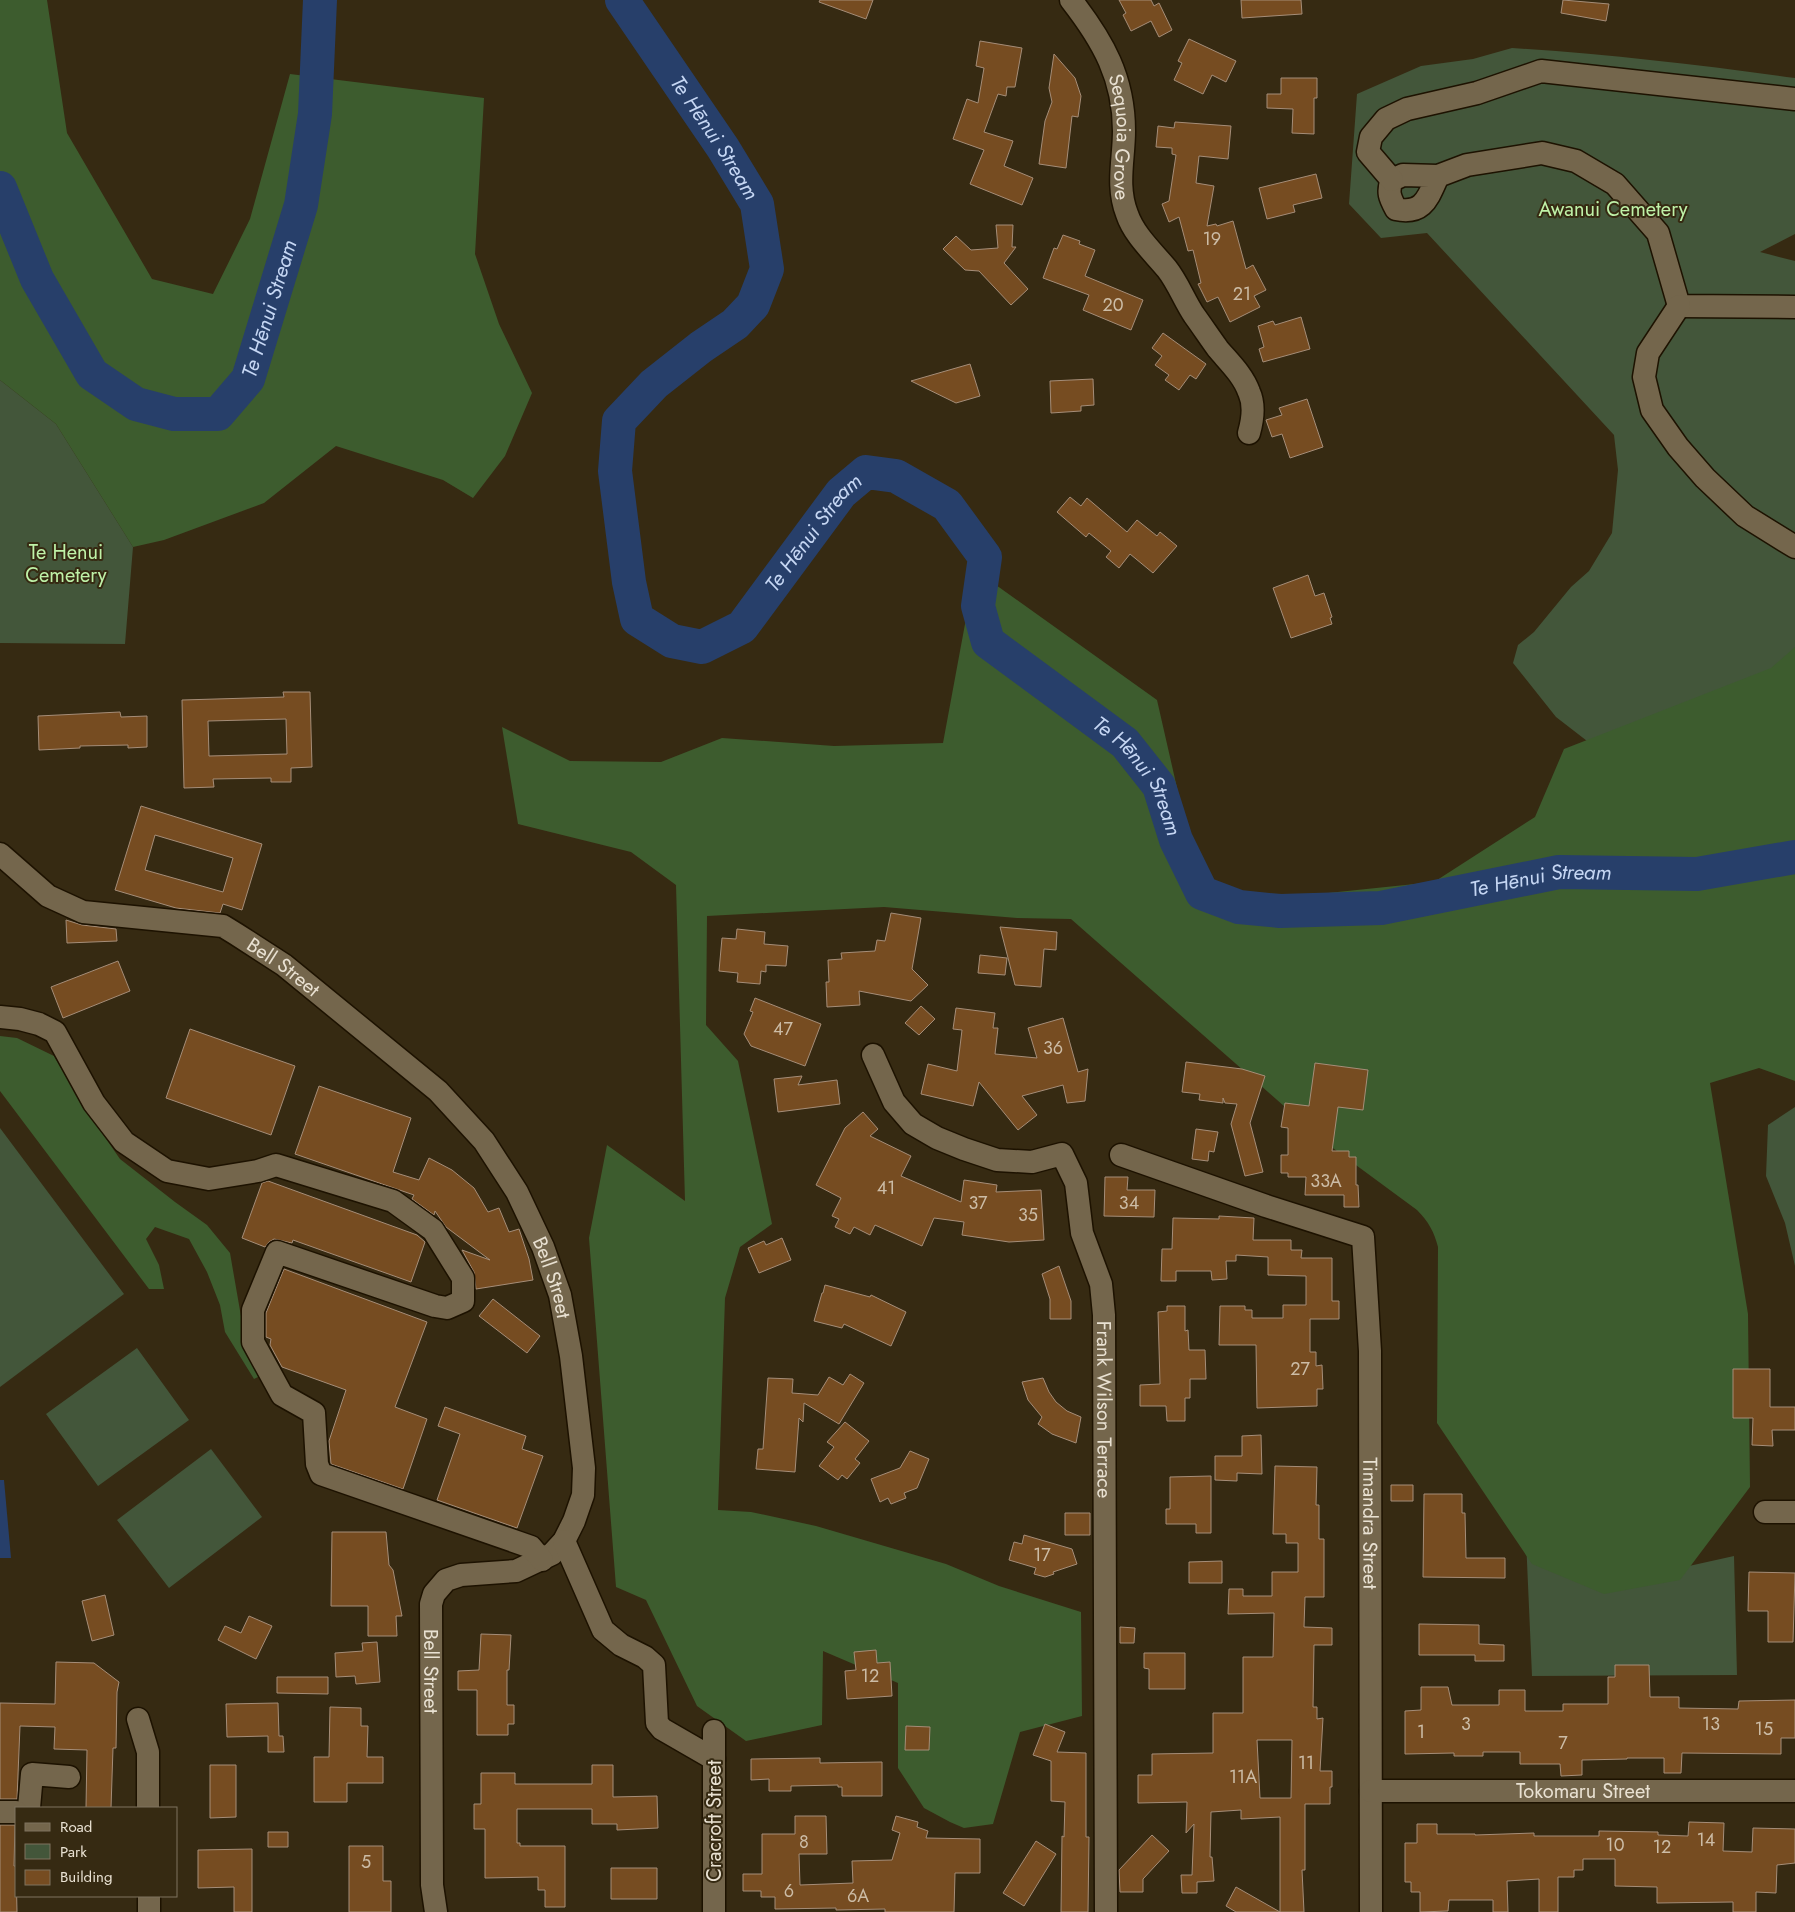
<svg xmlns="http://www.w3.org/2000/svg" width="1795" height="1912" font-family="Jost,sans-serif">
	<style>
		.green { fill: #43563a }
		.forest { fill: #3d5c2e }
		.water { fill: #273f6a }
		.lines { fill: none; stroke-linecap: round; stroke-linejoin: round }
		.river { stroke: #273f6a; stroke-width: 34 }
		.building { fill: #764c21; stroke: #a58d78; fill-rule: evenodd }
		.minor-casing { stroke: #1d1200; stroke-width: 25 }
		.minor { stroke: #74664c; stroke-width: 22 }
		.labels { text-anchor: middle; stroke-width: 4; stroke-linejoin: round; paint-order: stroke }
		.number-label { font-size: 18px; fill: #ccbca6 }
		.street-label { font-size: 20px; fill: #e9e1d2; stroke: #362a12 }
		.park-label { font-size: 20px; fill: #bff2a8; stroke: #362a12 }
		.water-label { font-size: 21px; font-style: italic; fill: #c5d6f3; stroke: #362a12 }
	</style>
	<rect width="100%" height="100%" fill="#362a12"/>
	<!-- green -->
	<path class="green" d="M1512 48C1607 54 1701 65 1795 78V234L1760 252 1795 261V691L1600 751 1556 717 1513 663 1518 645 1534 632 1571 587 1589 571 1612 533 1618 470 1614 435 1427 233 1381 238 1349 204 1357 94 1421 66 1473 59Z
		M0 380 56 424 133 547 125 644 0 643Z
		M1795 1107V1266L1785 1223 1766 1176 1768 1125Z
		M0 1128 124 1294 0 1387Z
		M137 1348 189 1420 98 1486 46 1414Z
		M211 1449 262 1517 169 1588 117 1520Z
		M1526 1539 1644 1576 1734 1556 1737 1675 1532 1676Z"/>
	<!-- forest -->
	<path class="forest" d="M0 0H47L67 133 152 279 213 294 250 219 290 74 484 98 475 254 499 324 532 393 505 456 473 498 443 480 336 446 264 503 164 540 133 547 56 424 0 380Z
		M975 570 1157 700 1193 858 1213 883 1269 899 1434 882 1535 817 1564 749 1771 668 1795 647V1081L1759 1068 1710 1083 1748 1314 1750 1487 1680 1580 1604 1594 1532 1564 1437 1423 1438 1247C1434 1232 1429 1222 1417 1210L1326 1143 1071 919 1017 918 884 907 707 916 706 1025 738 1061 772 1224 740 1247 725 1298 718 1510 751 1512 816 1526 946 1564 999 1586 1081 1612 1082 1716 1020 1732 993 1824 964 1828 950 1822 924 1808 898 1768V1683L823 1651 822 1725 746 1741 697 1706 646 1600 616 1587 589 1238 607 1145 685 1201 676 885 631 852 518 824 502 727 570 761 661 762 722 738 834 746 943 743Z
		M0 1036 17 1038 54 1056 82 1104 120 1159 175 1202 207 1225 230 1253 246 1345 262 1375 254 1379 225 1332 220 1305 207 1272 189 1239 155 1227 146 1239 159 1265 164 1289H149L0 1091Z"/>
	<!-- water -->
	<path class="water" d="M0 1480H4L11 1558H0Z"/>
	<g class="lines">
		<!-- river -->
		<g class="river">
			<path id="s1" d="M622 0 723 148 757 204 767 269 753 305 735 324 701 347 654 384 619 421 615 471 629 582 637 619 672 641 702 647 742 627 841 493 866 472 896 476 947 505 985 557 978 606 988 642 1125 743 1159 786 1176 840 1202 893 1239 907 1280 911 1381 908 1559 872 1697 874 1795 857"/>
			<path id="s2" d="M0 188 37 279 92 374 136 404 174 414H218L248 379 301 205 315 114 320 0"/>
		</g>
	</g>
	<!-- building -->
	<path class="building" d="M820 0H873L866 19 819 2Z
		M1119 0H1151L1154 6 1159 3 1172 30 1159 37 1151 21 1131 31 1123 15 1126 13Z
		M1241 0H1301L1302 14 1242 18Z
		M1563 0 1609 4 1606 21 1561 13Z
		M1189 39 1236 61 1226 82 1212 75 1203 94 1174 80 1182 63 1178 61Z
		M980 41 1022 48 1015 87H1007L1006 96 998 94 984 132 1013 141 1004 166 1033 178 1022 205 970 184 984 150 953 139 967 99 978 103 984 68 976 66Z
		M1054 54 1075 78 1081 96 1078 117 1072 116 1066 168 1039 164 1045 121 1052 102 1049 88Z
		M1281 78H1317V98H1314V134L1292 133 1293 109 1267 108V94H1281Z
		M1175 122 1231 126 1228 159 1199 156 1196 183 1214 186 1207 226 1216 224 1217 226 1233 221 1246 269 1253 265 1266 290 1254 296 1260 307 1230 322 1218 297 1207 302 1198 284 1201 283 1193 250 1188 251 1179 217 1169 222 1162 204 1169 201 1176 155 1172 154V148L1156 147 1158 126 1174 128Z
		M1316 174 1322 198 1293 205 1295 212 1267 219 1259 188Z
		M996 225H1013L1012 247H1016L1004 263 1028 289 1011 305 979 271 965 270 943 249 956 236 971 250 998 248Z
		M1063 235 1080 241 1079 244 1095 250 1085 276 1143 300 1131 330 1083 310 1089 295 1043 278 1054 248 1057 249Z
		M1301 317 1310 349 1263 362 1259 349 1264 347 1258 326 1273 321 1275 325Z
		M1163 333 1206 364 1196 379 1190 375 1179 390 1165 380 1169 375 1155 365 1162 356 1152 348Z
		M970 364 980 396 956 403 911 381Z
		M1093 379 1094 405 1081 406V411L1051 413 1050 381Z
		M1307 399 1323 447 1290 458 1282 434 1272 437 1266 420 1282 415 1279 408Z
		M1070 497 1081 506 1087 498 1127 532 1137 520 1157 536 1160 532 1177 546 1153 573 1130 554 1119 568 1106 557 1111 551 1089 533 1086 537 1057 512Z
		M1308 575 1315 596 1324 593 1332 617 1330 618 1332 624 1291 638 1273 588Z
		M283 692H310L312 767 291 768V782H271V778L213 779 214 787 184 788 182 700 284 697ZM286 719 287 754 209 756 208 721Z
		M120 712 121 717 147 716V747L128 748V745L80 746V748L39 750 38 716Z
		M141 806 262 844 242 910 223 904 220 913 176 908 115 890ZM155 835 233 858 223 892 145 870Z
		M891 913 921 918 912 969 928 985 911 1001 859 991 860 1005 827 1007 826 982H829L828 960 842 959 841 953 875 951 877 940 885 941Z
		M66 920 82 925 116 929 117 941 67 943Z
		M1000 927 1057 932 1056 950 1044 949 1041 987 1015 985Z
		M737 929 765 932 764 944 788 946 786 966 766 965V972L761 971 760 984 737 982 738 973 719 971 722 938 736 939Z
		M980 955 1007 958 1005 975 978 973Z
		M118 961 130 991 63 1018 51 987Z
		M755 998 821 1024 805 1066 751 1046 744 1034 753 1012 750 1011Z
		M921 1006 935 1019 919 1035 905 1023Z
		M956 1008 995 1013 993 1028H998L995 1054 1037 1058 1028 1028 1063 1018 1078 1072 1088 1069 1085 1101 1067 1103 1063 1085 1022 1096 1037 1115 1018 1130 979 1082 973 1106 921 1094 928 1064 957 1071 962 1030 953 1029Z
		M190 1029 295 1066 271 1135 166 1098Z
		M1186 1062 1242 1069 1265 1076 1250 1123 1263 1172 1245 1176 1231 1124 1237 1104 1225 1103 1223 1098V1103L1199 1100 1200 1094 1182 1092Z
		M1315 1063 1368 1070 1363 1110 1338 1107 1332 1151H1349V1157H1356V1185H1358L1359 1207H1344V1195H1305L1306 1177H1288V1173H1281V1155H1288V1128L1281 1127 1285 1103 1309 1106Z
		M802 1076 798 1085 837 1080 840 1104 778 1112 774 1079Z
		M319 1086 411 1118 393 1172 419 1180 429 1158 452 1170 474 1188 488 1212 499 1208 509 1232 519 1229 529 1259 533 1280 476 1289 474 1272 462 1250 490 1260 446 1227 435 1211 434 1215 412 1199 414 1195 295 1154Z
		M863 1112 878 1129 870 1136 911 1156 901 1176 961 1202 964 1180 997 1185 996 1192 1041 1190 1044 1240 1009 1242 962 1235 964 1222 934 1218 922 1246 875 1225 870 1235 854 1227 850 1234 835 1227 839 1219 832 1216 841 1198 816 1185 845 1128Z
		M1196 1129 1218 1132 1214 1152 1209 1151 1208 1161 1192 1159Z
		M1105 1177H1128L1127 1190H1155L1154 1217 1104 1216Z
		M268 1181 417 1235 425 1242 411 1282 293 1240 292 1243 274 1239 269 1242 265 1247 242 1238 262 1183Z
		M1219 1216 1254 1218 1253 1240H1291V1250H1302L1301 1258H1332V1301H1339V1319H1310V1352H1316V1366L1322 1365 1323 1389H1317V1406L1257 1408 1256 1345H1219L1220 1306H1245V1310H1252V1318H1283V1305H1306V1276L1268 1275V1257L1236 1255V1261H1226L1227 1279 1212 1280 1211 1271H1176V1281H1161L1162 1249H1172L1173 1218 1219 1219Z
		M782 1238 791 1260 759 1273 748 1248 764 1241 766 1245Z
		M1059 1266 1071 1301V1319H1050V1299L1042 1274Z
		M284 1269 427 1322 395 1407 427 1419 403 1489 331 1464 329 1441 346 1390 282 1367 270 1345 271 1339 266 1337V1313Z
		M825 1285 870 1297 871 1295 906 1312 891 1346 844 1324 842 1328 814 1321 822 1293H823Z
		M493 1299 540 1336 527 1353 479 1316Z
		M1167 1306H1185V1331L1188 1330 1189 1350H1205L1206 1379H1190V1398H1185V1421H1167L1166 1406H1140V1385L1160 1384 1158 1312 1167 1311Z
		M1733 1369H1770V1407H1795V1430H1772L1773 1446 1752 1445 1753 1418H1733Z
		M850 1374 864 1383 839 1424 804 1403 803 1422 799 1418 795 1472 756 1469 758 1449H763L768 1378 793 1379 792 1393 818 1395 829 1377 843 1385Z
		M1043 1378 1049 1392 1056 1402 1067 1411 1081 1417 1076 1443 1052 1434 1038 1424 1042 1417 1028 1400 1022 1382Z
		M445 1407 526 1436 522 1449 543 1456 517 1528 437 1500 460 1434 438 1426Z
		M845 1422 869 1441 855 1459 860 1463 847 1479 842 1475 838 1480 819 1466 834 1447 827 1442Z
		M1261 1435 1262 1474 1237 1473V1481L1215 1480V1456H1242V1436Z
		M910 1451 929 1459 917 1488 904 1493 906 1498 891 1504 888 1498 880 1502 871 1479 900 1468Z
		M1275 1466 1317 1467 1316 1505H1319V1539H1324V1597H1305L1304 1627 1332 1628V1645H1314L1313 1707H1317V1719L1323 1718 1320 1771H1332V1787H1330V1804H1305V1870H1302L1304 1912H1236L1226 1906 1236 1887 1280 1912V1817L1241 1819V1810L1211 1812 1210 1857H1212L1214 1881 1197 1882V1893H1182L1181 1875H1192L1194 1824 1186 1833 1187 1802 1138 1803V1775H1152V1754L1213 1753V1713H1243V1657H1273L1274 1613 1228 1614 1229 1589H1243V1596H1272V1572H1298V1543H1286V1534H1273ZM1257 1740H1292L1291 1798H1260Z
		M1211 1476V1533H1196V1524H1166V1509H1170V1477Z
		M1391 1485H1413V1501H1391Z
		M1424 1494H1462V1513H1465L1466 1558H1505V1578L1423 1577Z
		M1065 1513H1090V1535H1065Z
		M332 1532H386L389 1565 393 1570 402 1616H396L397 1636H368V1606H331Z
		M1024 1535 1072 1549 1077 1564 1053 1572 1054 1574 1045 1577 1034 1574 1036 1568 1009 1560 1014 1542 1022 1544Z
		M1222 1561V1583H1189V1562Z
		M1749 1572 1795 1573 1793 1642H1768V1611H1748Z
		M105 1595 114 1635 92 1641 82 1601Z
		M249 1616 272 1626 256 1659 218 1640 225 1626 241 1633Z
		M1419 1624 1479 1625V1644L1504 1645V1661H1475V1655H1419Z
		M1120 1627 1135 1628 1134 1643H1120Z
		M481 1634 511 1635 509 1670H507V1705H514V1724H508V1735H477V1690H458V1671L479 1670Z
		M377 1642 380 1682 356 1684 355 1676 336 1677 335 1653 363 1651 362 1643Z
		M876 1650 877 1663 890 1662 892 1696 847 1699 845 1671 856 1670 854 1652Z
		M1144 1653H1185V1689H1149V1669L1144 1668Z
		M56 1662 94 1663 119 1682 117 1692 116 1748H113L111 1808H86L87 1750 54 1749 55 1727 20 1726 17 1799H0V1703L55 1704Z
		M1615 1665H1649L1650 1697H1679V1708L1738 1709 1739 1701 1795 1700V1738H1781V1754L1682 1753 1681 1773H1664V1758H1627V1759L1582 1760V1775L1561 1776 1560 1764H1520V1752H1483V1756H1454V1753L1405 1754V1711L1421 1710V1687H1448L1452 1705H1499V1690H1525V1711H1563V1704H1608V1677H1615Z
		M277 1677H328V1694L277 1693Z
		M278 1703 279 1736H283L284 1752H268V1736L227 1737 226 1704Z
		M330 1707 361 1708V1726H368L367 1757H383V1783H347V1802H314V1757H329Z
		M1045 1724 1065 1732 1057 1752 1086 1753V1837H1089L1088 1912H1061L1062 1836 1064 1837 1065 1802 1051 1801V1761L1033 1755Z
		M906 1726 930 1727 929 1750H905Z
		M820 1758V1763L882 1762V1796H842V1787H838V1785L791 1786V1791H769V1779L751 1780V1759Z
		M210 1765H236V1817L210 1818Z
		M592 1765H613V1797L657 1796 658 1828 617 1830V1824H592V1809H517V1843H520V1846H565V1907H545V1890H538V1877L485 1878V1829H474V1804H481V1773H515V1784H592Z
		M795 1816H826L827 1854H799L800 1885 853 1883 852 1861 892 1860 900 1833 892 1830 896 1816 918 1822 917 1827 928 1831 926 1838 980 1839V1873H955L954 1912H885V1909L836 1910V1908L775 1909V1897H761V1891H743V1874H762V1834H795Z
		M1689 1822 1724 1823 1723 1851 1752 1852 1753 1828 1795 1829V1863L1777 1865 1776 1893 1756 1892V1912H1733V1902L1657 1903V1887L1615 1886V1859H1583V1870H1574V1877H1558V1912H1539V1879L1507 1881 1508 1912H1493V1900H1449L1448 1911 1420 1912V1892H1411V1882H1405V1843H1417V1824H1437V1834H1475V1835L1534 1833V1836H1599V1831L1658 1832V1835L1688 1836Z
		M0 1825H15L14 1866H16L17 1912H0Z
		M268 1832H288V1847H268Z
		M1152 1835 1169 1851 1143 1879V1892H1120L1119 1870Z
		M1036 1841 1056 1854 1024 1906 1003 1893Z
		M349 1846H383V1881H391V1912H349Z
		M252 1849V1912H234V1887L198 1888V1850Z
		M611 1868H657V1899H611Z"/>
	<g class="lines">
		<defs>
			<g id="minor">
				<path id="s3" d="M1071 0C1103 41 1124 78 1124 131 1124 159 1116 186 1127 214 1134 235 1153 252 1167 269 1178 283 1184 300 1194 315 1202 326 1210 338 1218 349 1229 362 1243 375 1249 392 1255 405 1253 419 1249 433"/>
				<path d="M1438 176C1428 197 1424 215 1396 209 1390 198 1387 192 1392 180L1403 175 1438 176 1467 165 1542 153 1576 161 1615 184 1658 233 1679 306 1795 307"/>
				<path d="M1392 180 1368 152 1371 137 1386 119 1407 109 1477 93 1541 71 1795 99"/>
				<path d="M1679 306 1648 353 1644 377 1652 410 1678 447 1705 478 1745 516 1795 547"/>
				<path id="s4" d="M0 854 48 896 83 912 223 926 236 934 284 965 438 1091 484 1141 517 1192 543 1247 560 1295 571 1356 584 1468 583 1495 574 1521 564 1541 552 1554 516 1571 461 1575 446 1580 434 1594 431 1604 432 1885 436 1912"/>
				<path d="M0 1017 20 1019 39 1024 55 1032 94 1103 124 1142 167 1171 209 1179 258 1171 276 1165 393 1201 433 1230 463 1278V1301L447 1308 435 1306 277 1252 253 1310V1342L282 1395 314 1413 317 1464 321 1474 531 1547 542 1560"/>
				<path id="s5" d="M873 1055 894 1102 913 1124 937 1138 964 1149 997 1160 1032 1162 1062 1154 1076 1183 1082 1233 1101 1284 1104 1315 1106 1912"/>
				<path id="s6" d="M1121 1155 1266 1206 1363 1237 1370 1351 1371 1912"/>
				<path d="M1765 1512H1795"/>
				<path d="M564 1541 603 1630 621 1645 645 1657 654 1665 657 1723 662 1729 714 1759"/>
				<path d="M138 1719 148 1752V1808"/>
				<path d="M714 1731V1912"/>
				<path id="s7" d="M1371 1791H1795"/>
				<path d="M29 1808 32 1774 69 1777"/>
				<path d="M0 1812H16"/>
				<path d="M149 1896V1912"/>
			</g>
		</defs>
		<!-- minor casing -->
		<use href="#minor" class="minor-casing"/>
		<!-- minor -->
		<use href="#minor" class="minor"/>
	</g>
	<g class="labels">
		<!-- number labels -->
		<g class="number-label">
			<text x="1212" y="245">19</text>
			<text x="1242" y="300">21</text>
			<text x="1113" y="311">20</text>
			<text x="783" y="1035">47</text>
			<text x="1053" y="1054">36</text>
			<text x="1326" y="1187">33A</text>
			<text x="886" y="1194">41</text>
			<text x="978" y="1209">37</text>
			<text x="1129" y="1209">34</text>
			<text x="1028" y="1221">35</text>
			<text x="1300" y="1375">27</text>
			<text x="1042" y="1561">17</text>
			<text x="870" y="1682">12</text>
			<text x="1466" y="1730">3</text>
			<text x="1711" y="1730">13</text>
			<text x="1764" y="1735">15</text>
			<text x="1421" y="1738">1</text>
			<text x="1563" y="1749">7</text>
			<text x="1306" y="1769">11</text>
			<text x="1243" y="1783">11A</text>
			<text x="1706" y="1846">14</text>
			<text x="804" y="1848">8</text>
			<text x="1615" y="1851">10</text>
			<text x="1662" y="1853">12</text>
			<text x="366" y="1868">5</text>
			<text x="789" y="1897">6</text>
			<text x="858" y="1902">6A</text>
		</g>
		<!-- street labels -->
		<g class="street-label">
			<text dy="7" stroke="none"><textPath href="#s3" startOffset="150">Sequoia Grove</textPath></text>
			<text dy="7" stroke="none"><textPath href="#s4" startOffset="316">Bell Street</textPath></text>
			<text dy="7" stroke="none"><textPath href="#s4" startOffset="736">Bell Street</textPath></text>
			<text dy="7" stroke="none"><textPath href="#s5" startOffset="501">Frank Wilson Terrace</textPath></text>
			<text dy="7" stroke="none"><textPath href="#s6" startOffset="542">Timandra Street</textPath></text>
			<text dy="7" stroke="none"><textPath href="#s4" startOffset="1231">Bell Street</textPath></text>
			<text dy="7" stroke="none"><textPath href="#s7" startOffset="212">Tokomaru Street</textPath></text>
			<text transform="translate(714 1821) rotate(-90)" y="7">Cracroft Street</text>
		</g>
		<!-- park labels -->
		<g class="park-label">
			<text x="1613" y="216">Awanui Cemetery</text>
			<text x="66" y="559">Te Henui<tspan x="66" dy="23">Cemetery</tspan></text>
		</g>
		<!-- water labels -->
		<g class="water-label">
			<text dy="7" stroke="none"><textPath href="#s1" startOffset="166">Te Hēnui Stream</textPath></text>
			<text dy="7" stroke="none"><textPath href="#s2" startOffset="464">Te Hēnui Stream</textPath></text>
			<text dy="7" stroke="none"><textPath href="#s1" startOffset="962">Te Hēnui Stream</textPath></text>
			<text dy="7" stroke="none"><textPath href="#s1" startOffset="1488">Te Hēnui Stream</textPath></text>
			<text dy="7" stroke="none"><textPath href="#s1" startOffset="1968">Te Hēnui Stream</textPath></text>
		</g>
	</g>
	<!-- legend -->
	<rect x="15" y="1807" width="162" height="90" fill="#362a12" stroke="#7e735f"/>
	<rect x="25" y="1823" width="25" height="8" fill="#74664c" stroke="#7e735f"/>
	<text x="60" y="1832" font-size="15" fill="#e9e1d2">Road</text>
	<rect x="25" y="1844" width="25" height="15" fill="#43563a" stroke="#7e735f"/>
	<text x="60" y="1857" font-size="15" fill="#e9e1d2">Park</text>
	<rect x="25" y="1870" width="25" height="15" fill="#764c21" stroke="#7e735f"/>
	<text x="60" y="1882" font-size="15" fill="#e9e1d2">Building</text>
</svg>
